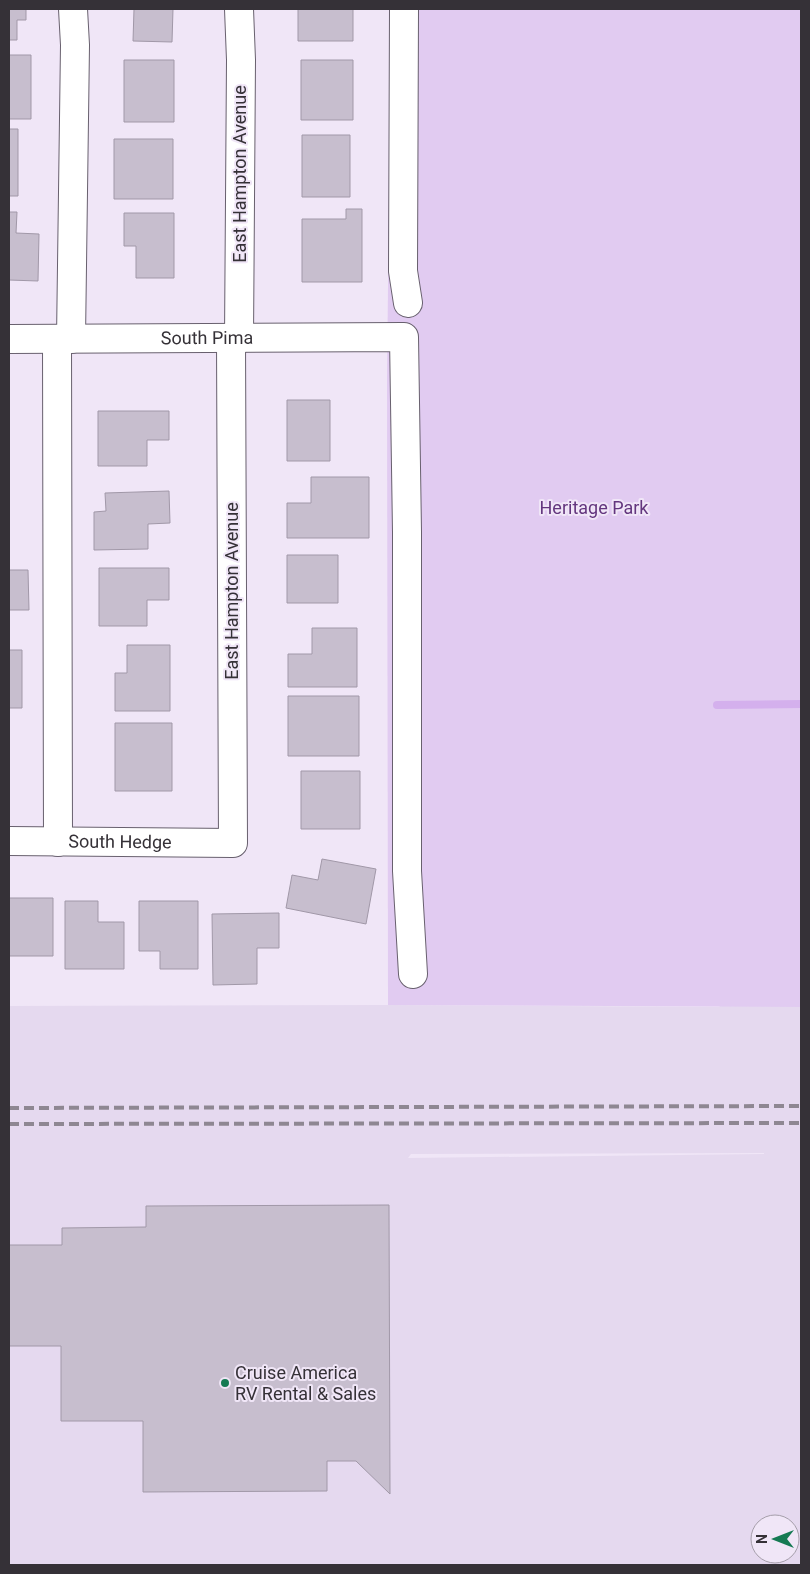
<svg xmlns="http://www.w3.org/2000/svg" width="810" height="1574" font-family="Roboto,sans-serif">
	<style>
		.built { fill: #e5d9ef; fill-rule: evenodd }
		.green { fill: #e1cbf1 }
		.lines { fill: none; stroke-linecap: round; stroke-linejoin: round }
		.stream { stroke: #d4b0ed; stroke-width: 8 }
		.building { fill: #c7bece; stroke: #a198a8 }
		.minor-casing { stroke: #68606e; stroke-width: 30 }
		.minor { stroke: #fff; stroke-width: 28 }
		.rail { stroke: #8e8792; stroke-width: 4; stroke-dasharray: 10 5; stroke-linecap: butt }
		.poi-dot { fill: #157a53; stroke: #f0e6f7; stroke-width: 2 }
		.labels { text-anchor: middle; stroke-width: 4; stroke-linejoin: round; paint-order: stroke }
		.street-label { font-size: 18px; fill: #353137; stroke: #f0e6f7 }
		.park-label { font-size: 18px; fill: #63367e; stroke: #f0e6f7 }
		.poi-label { font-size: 18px; fill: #353137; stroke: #f0e6f7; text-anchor: start }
	</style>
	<rect width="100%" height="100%" fill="#f0e6f7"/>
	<!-- built -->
	<path class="built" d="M801 934V1565H9V1006L388 1005 719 1007ZM764 1153V1154L408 1158 411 1154ZM760 1524H790V1554H760Z"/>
	<!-- green -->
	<path class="green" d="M391 9H801V1007L388 1005 387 379Z"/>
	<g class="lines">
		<!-- stream -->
		<path class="stream" d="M717 705 801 704"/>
	</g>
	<!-- building -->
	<path class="building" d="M9 9H26V20H17V40H9Z
		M134 9H173L172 42 133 41Z
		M298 9H353V41H298Z
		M9 55H31V119H9Z
		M124 60H174V122H124Z
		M301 60H353V120H301Z
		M9 129H18V196H9Z
		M302 135H350V197H302Z
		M114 139H173V199H114Z
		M346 209H362V282H302V219H346Z
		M9 212H17L16 233 39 234 38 281 9 280Z
		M124 213H174V278H136V246H124Z
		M287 400H330V461H287Z
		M98 411H169V440H147V466H98Z
		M311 477H369V538H287V503H311Z
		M169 491 170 523 148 524V549L94 550V512L106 511 105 493Z
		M287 555H338V603H287Z
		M99 568H169V600H147V626H99Z
		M9 570H28L29 610H9Z
		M312 628H357V687H288V654H312Z
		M127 645H170V711H115V673H127Z
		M9 650H22V708H9Z
		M288 696H359V756H288Z
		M115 723H172V791H115Z
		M301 771H360V829H301Z
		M322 859 376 869 366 924 286 908 292 875 318 880Z
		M9 898H53V956H9Z
		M65 901H98V922H124V969H65Z
		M139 901H198V969H160V951H139Z
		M279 913V948H257V984L213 985 212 914Z
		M389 1205 390 1494 356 1461H327V1491L143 1492V1421H61V1346H9V1245H62V1228L146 1227V1206Z"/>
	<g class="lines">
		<defs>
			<g id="minor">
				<path d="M239 9 241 60 239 339"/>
				<path d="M404 9 403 271 408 303"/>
				<path id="s1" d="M9 339 404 337 407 532V871L413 974"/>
				<path d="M57 339 58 842"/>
				<path d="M71 339 75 45 73 9"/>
				<path id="s2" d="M9 841 233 843 231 339"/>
			</g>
		</defs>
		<!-- minor casing -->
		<use href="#minor" class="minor-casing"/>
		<!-- minor -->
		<use href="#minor" class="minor"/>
		<!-- rail -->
		<path class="rail" d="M9 1108 801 1106
			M9 1124 801 1123"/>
	</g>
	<!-- markers -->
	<circle class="poi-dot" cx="225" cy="1383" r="5"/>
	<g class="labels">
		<!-- street labels -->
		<g class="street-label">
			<text transform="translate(240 174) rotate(-90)" y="6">East Hampton Avenue</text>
			<text dy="6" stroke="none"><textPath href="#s1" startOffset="198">South Pima</textPath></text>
			<text transform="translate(232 591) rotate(-90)" y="6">East Hampton Avenue</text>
			<text dy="6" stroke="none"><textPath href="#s2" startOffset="111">South Hedge</textPath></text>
		</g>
		<!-- park labels -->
		<g class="park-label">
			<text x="594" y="514">Heritage Park</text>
		</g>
		<!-- poi labels -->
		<g class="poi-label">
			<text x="235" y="1379">Cruise America<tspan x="235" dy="21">RV Rental &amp; Sales</tspan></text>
		</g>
	</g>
	<!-- border -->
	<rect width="810" height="1574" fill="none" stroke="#353137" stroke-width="20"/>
	<!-- north arrow -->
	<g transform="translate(775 1539) rotate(270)"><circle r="24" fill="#f0e6f7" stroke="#a59eaa"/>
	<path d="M0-4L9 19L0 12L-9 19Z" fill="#157a53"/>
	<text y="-8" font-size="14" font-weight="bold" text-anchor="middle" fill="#353137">N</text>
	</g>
</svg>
